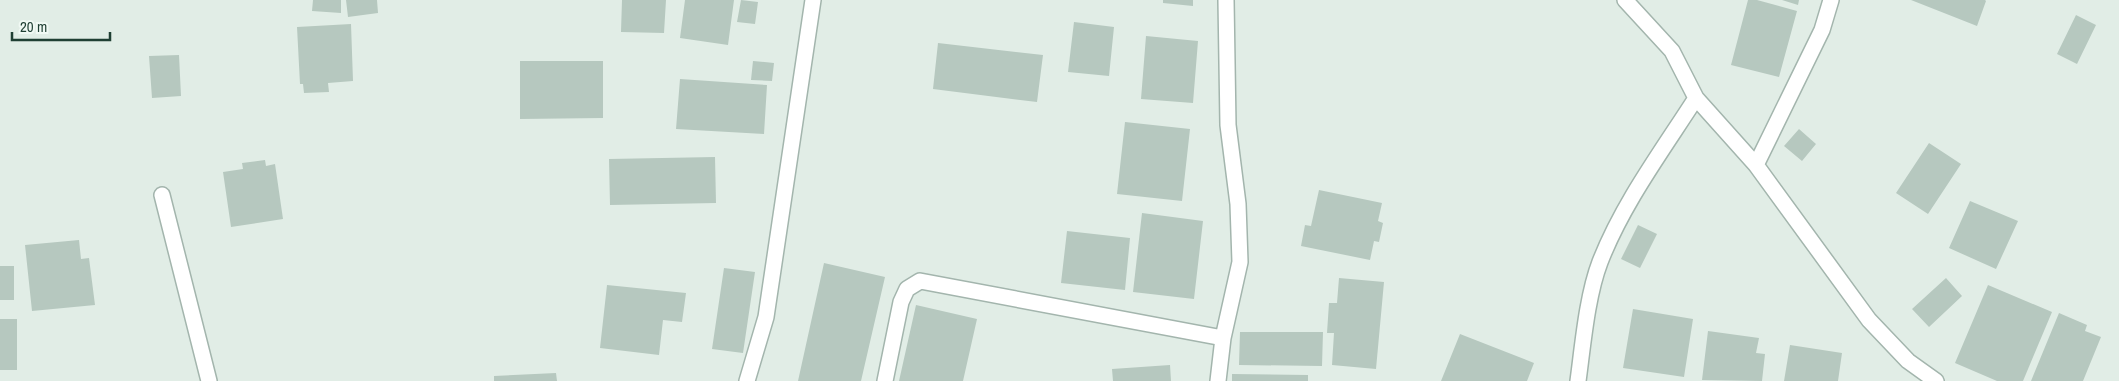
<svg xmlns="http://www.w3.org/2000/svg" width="2119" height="381" font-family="'Archivo Narrow',sans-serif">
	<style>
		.building { fill: #b6c8bf }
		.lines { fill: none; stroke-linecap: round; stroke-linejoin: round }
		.minor-casing { stroke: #a3b5ad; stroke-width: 18 }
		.minor { stroke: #fff; stroke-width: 15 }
	</style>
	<rect width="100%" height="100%" fill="#e1ede6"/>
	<!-- building -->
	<path class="building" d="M313 0H341V13L312 11Z
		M346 0H377L378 13 348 17Z
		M622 0H666L664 33 621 32Z
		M685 0H734L728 45 680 38Z
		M741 0 758 2 755 24 737 22Z
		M1163 0H1193V6L1163 3Z
		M1748 0H1757L1797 11 1779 77 1731 65Z
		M1782 0H1799L1798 5Z
		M1911 0H1985L1986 1 1977 26Z
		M2076 15 2096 25 2077 64 2057 54Z
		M1074 22 1114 27 1109 76 1068 72Z
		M351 24 353 81 328 83 329 92 304 93 303 84H300L297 27Z
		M1146 36 1198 41 1193 103 1141 99Z
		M938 43 1043 55 1037 102 933 89Z
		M179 55 181 96 152 98 149 56Z
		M520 61H603V118L520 119Z
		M753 61 774 63 772 81 751 80Z
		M680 79 767 85 764 134 676 129Z
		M1125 122 1190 129 1182 201 1117 194Z
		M1799 129 1816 144 1802 161 1784 146Z
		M1929 143 1961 164 1928 214 1896 193Z
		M715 157 716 203 610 205 609 159Z
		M265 160 266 166 275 164 283 219 231 227 223 172 243 169 242 163Z
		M1319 190 1382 203 1378 221 1383 223 1379 242 1374 241 1370 260 1301 246 1305 225 1311 226Z
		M1970 201 2018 221 1996 269 1949 248Z
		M1142 213 1203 221 1194 299 1133 292Z
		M1638 225 1657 234 1640 268 1621 259Z
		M1067 231 1130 238 1125 290 1061 283Z
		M79 240 81 259 89 258 95 305 32 311 25 245Z
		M824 263 885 277 861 381H798Z
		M0 266H14V300H0Z
		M724 268 755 272 743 353 712 349Z
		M1339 278 1384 282 1376 369 1332 365 1334 333H1327L1329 303H1337Z
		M1946 278 1962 296 1929 327 1912 309Z
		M607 285 686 293 682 322 663 320 659 355 600 348Z
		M1988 285 2052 312 2023 381H1997L1955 363Z
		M916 305 977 319 963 381H899Z
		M1633 309 1693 319 1684 377 1623 368Z
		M2059 313 2087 325 2085 331 2101 337 2083 381H2031Z
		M0 319H17V370H0Z
		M1708 331 1759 338 1756 353 1765 354 1762 381 1702 380Z
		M1240 332H1323L1322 366 1239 365Z
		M1460 334 1534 363 1527 381H1441Z
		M1790 345 1842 353 1838 381H1784Z
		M1170 365 1171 381H1113L1112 369Z
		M556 373 557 381H494V376Z
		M1232 374 1308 375V381H1232Z"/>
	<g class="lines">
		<defs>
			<path id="minor" d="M1625 0 1672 51 1696 98 1756 165 1869 320 1908 361 1936 381
				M1756 165 1822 30 1831 0
				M162 195 209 381
				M747 381 766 317 813 0
				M885 381 901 302 907 289 920 281 1223 338
				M1218 381 1223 338 1240 262 1238 204 1228 125 1226 0
				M1578 381C1583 344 1587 296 1600 262 1623 203 1662 151 1696 98"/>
		</defs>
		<!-- minor casing -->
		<use href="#minor" class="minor-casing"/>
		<!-- minor -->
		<use href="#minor" class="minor"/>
	</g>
	<!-- scale -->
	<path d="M12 32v8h98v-8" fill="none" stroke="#1f3f33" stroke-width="2.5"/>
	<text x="20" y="32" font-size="15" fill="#1f3f33" stroke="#f1f9f4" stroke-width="4" paint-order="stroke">20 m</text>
</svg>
